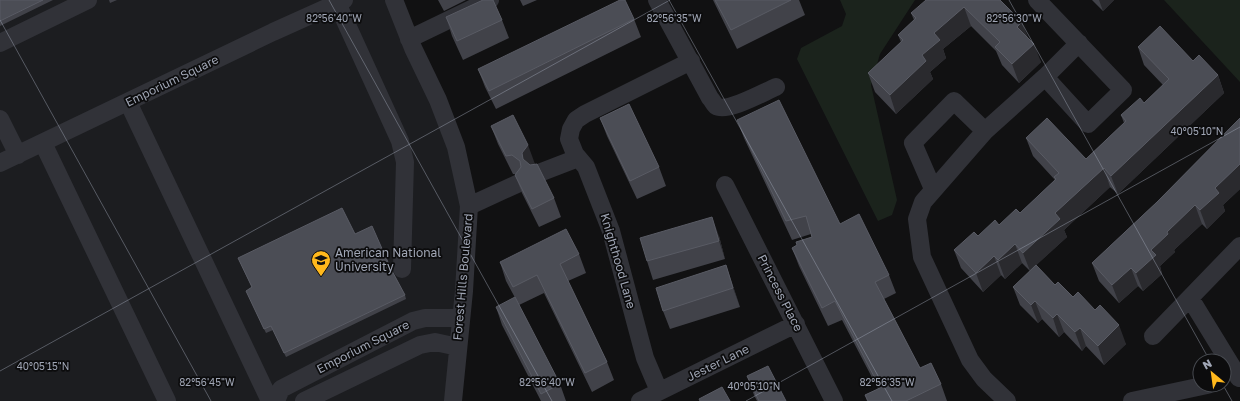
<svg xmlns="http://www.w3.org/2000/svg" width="1240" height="401" font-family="'Golos Text',sans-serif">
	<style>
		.built { fill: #1c1d20 }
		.green { fill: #1b231c }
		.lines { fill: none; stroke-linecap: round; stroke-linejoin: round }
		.minor { stroke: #313238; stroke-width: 18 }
		.wall { fill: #414249 }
		.shaded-wall { fill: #2a2a2e }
		.building { fill: #4b4d55; stroke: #595b64 }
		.ticks { fill: none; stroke: #a0a6b5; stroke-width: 1; stroke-opacity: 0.45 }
		.labels { text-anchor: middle; stroke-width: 3.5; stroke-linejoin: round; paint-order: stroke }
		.street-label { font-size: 12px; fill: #a0a6b5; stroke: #0c0c0d }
		.poi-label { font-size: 12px; fill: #a0a6b5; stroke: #0c0c0d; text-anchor: start }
		.ticks-label { font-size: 10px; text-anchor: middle; fill: #a0a6b5; stroke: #0c0c0d; stroke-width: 3.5; stroke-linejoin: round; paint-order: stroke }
	</style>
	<rect width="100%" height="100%" fill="#111112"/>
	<!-- built -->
	<path class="built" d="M0 0H392L434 97 470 224 453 401H0Z"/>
	<!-- green -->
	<path class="green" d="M840 0H915L880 54 871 85 897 200 892 215 878 221 797 59 801 48 842 26 846 14Z
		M1164 0H1240V82Z"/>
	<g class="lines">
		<!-- minor -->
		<path class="minor" d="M394 0 413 48 438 100 456 147 469 206 464 291 453 401
			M657 0 710 98C712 100 714 104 716 106 727 113 764 92 776 87
			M1037 0 1123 90 1088 124 1045 77
			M337 3 400 141 405 162 402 269
			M409 39 490 0
			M0 43 88 0
			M128 102 270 401
			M0 119 18 155
			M43 143 167 401
			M0 163 273 32 344 0
			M539 173 578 158
			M725 185 834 401
			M933 189 913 143 954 101 985 131
			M469 206 517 184
			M1190 298 1239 378
			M1153 336 1240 246
			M659 391 645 358 611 231 586 167 575 154 569 139 571 129 576 120 585 114 691 61
			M276 401 281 389 413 321 425 318H461
			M304 401 420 345 435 342 458 347
			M640 401 796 324
			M1007 401 984 379 970 360 922 257 917 219 923 202 985 131 1045 77 1079 43
			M1132 401 1207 385"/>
	</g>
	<!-- wall -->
	<path class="wall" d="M0 0H53L0 26Z
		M109 0H117L110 3Z
		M438 0H466L444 11Z
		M520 0H537L523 6Z
		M713 0H799L805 15 737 49Z
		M1000 0 1028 38 1041 62 1019 83 1002 65 996 51 971 26 943 49 946 58 930 72 933 79 896 114 875 92 868 73 901 42 898 35 914 20 911 13Z
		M1092 0H1114L1103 11Z
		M446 17 502 20 509 38 463 60 452 36Z
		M634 19 641 37 496 109 485 87 478 69Z
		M1138 47 1193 61 1218 75 1224 93 1118 194 1110 187 1064 230 1067 237 1036 265 1055 285 1073 297 1126 344 1104 365 1086 346 1082 351 1064 332 1059 337 1042 319 1038 323 1020 305 1013 287 1030 271 1022 263 1005 279 1001 275 983 292 961 268 954 250 978 236 1020 213 1055 180 1033 156 1026 138 1086 159 1124 123 1121 115 1144 103 1163 85 1144 65Z
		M600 118 659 167 666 186 637 199 607 136Z
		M1240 118V189L1223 205 1225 211 1207 229 1202 224 1174 250 1175 252 1160 266 1162 274 1143 291 1138 286 1119 303 1099 281 1092 263 1157 202Z
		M737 120 840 224 889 275 896 293 884 299 920 368 941 384 947 401H867L865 395 878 389 842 320 828 326 799 266 792 248 812 237 811 234 792 240 744 138Z
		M491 126 535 164H534L554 198 561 217 539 227 522 193 515 175 516 174H513L498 144Z
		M355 234 391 269 405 295 406 299 286 357 273 330 266 333 248 295 246 291 252 288 238 258Z
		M719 236 725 259 653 280 647 261Z
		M579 254 586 273 568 281 607 362 614 380 592 392 544 293 519 305 506 281 500 262Z
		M726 265 740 307 670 329 663 311Z
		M496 307 560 384 566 401H541L502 325Z
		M747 376 786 401H757L754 395Z"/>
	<!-- shaded-wall -->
	<path class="shaded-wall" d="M1099 0H1114L1103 11Z
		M964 7 971 26 943 49 946 58 930 72 933 79 896 114 890 95 922 55 934 33Z
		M1022 22 1029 40 1017 27Z
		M1034 44 1041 62 1019 83 1012 64Z
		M1218 75 1224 93 1118 194 1111 176Z
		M528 145 535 164 529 171 523 159 522 153Z
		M1240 164V189L1223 205 1225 211 1207 229 1200 210 1215 188Z
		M1104 168 1110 187 1064 230 1067 237 1030 271 1023 253 1055 213Z
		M1195 205 1202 224 1174 250 1175 252 1160 266 1162 274 1143 291 1136 273 1151 250 1167 232Z
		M712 217 719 236 725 259 719 241Z
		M1015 244 1022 263 1005 279 998 260Z
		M994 256 1001 275 983 292 976 273Z
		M726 265 740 307 733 288Z
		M1131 268 1138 286 1119 303 1112 285Z
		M1035 301 1042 319 1038 323 1031 305Z
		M1057 314 1064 332 1059 337 1053 318Z
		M1119 325 1126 344 1104 365 1098 346Z
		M1080 328 1086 346 1082 351 1075 332Z"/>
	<!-- building -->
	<path class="building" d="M0 0H43L0 21Z
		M483 0H493L502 20 457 41 446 17Z
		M620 0H625L634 19 489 91 478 69Z
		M715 0H791L731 30Z
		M926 0H1000L1022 22 1017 27 1034 44 1012 64 995 47 1000 42 964 7 934 33 940 40 922 55 926 61 890 95 868 73 903 40 898 35 916 18 911 13Z
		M1160 26 1193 61 1199 55 1218 75 1111 176 1104 168 1055 213 1060 219 1023 253 1015 244 998 260 994 256 976 273 954 250 974 232 978 236 995 220 999 225 1016 209 1020 213 1056 179 1054 177 1059 173 1026 138 1047 118 1086 159 1126 121 1121 115 1140 98 1144 103 1169 79 1138 47Z
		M779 100 840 224 859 214 889 275 875 282 920 368 931 363 941 384 906 401H868L865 395 880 388 835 301 822 308 792 248 797 245 796 242 812 237 806 216 786 221 737 120Z
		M629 104 659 167 630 181 600 118Z
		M513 115 528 145 522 153 523 159 530 165 537 164 554 198 532 209 515 175 521 167 520 161 512 155 506 156 491 126Z
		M1240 118V164L1215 188 1219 193 1200 210 1195 205 1167 232 1168 234 1151 250 1156 255 1136 273 1131 268 1112 285 1092 263 1157 202Z
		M342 208 355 234 372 226 391 269 405 295 284 353 271 326 264 329 246 291 252 287 238 258Z
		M712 217 719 241 647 261 640 238Z
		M566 229 579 254 560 264 607 362 585 373 537 275 513 287 500 262Z
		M726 265 733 288 663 311 656 288Z
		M1036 265 1055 285 1058 282 1073 297 1078 292 1095 310 1100 305 1119 325 1098 346 1080 328 1075 332 1057 314 1053 318 1035 301 1031 305 1013 287Z
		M515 297 560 384 541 394 496 307Z
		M768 366 786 401H759L747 376Z
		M722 387 730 401H700L699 399Z"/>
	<!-- ticks -->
	<path class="ticks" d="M329 0 552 401M669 0 892 401M1009 0 1210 361M0 20 211 401M0 371 670 0M1223 385 1232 401M746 401 1240 127"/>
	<!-- icons -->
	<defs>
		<symbol id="university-pin" viewBox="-11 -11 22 30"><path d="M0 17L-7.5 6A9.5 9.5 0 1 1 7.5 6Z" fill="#ffb81c" stroke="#0c0c0d"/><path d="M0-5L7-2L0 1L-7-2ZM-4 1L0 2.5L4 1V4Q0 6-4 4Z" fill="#111"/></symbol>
	</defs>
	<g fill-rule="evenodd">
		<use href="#university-pin" x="310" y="249" width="22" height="30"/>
	</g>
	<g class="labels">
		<!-- street labels -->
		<g class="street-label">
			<text transform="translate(172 81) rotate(-26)" y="4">Emporium Square</text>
			<text transform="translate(618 261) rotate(74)" y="4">Knighthood Lane</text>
			<text transform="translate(463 277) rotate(-85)" y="4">Forest Hills Boulevard</text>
			<text transform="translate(780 293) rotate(63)" y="4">Princess Place</text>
			<text transform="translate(363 347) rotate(-27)" y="4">Emporium Square</text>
			<text transform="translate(718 363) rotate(-26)" y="4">Jester Lane</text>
		</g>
		<!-- poi labels -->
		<g class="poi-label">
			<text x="335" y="257">American National<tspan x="335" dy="14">University</tspan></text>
		</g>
	</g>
	<g class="ticks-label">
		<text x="334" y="22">82°56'40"W</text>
		<text x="674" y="22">82°56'35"W</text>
		<text x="1014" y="22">82°56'30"W</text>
		<text x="1197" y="135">40°05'10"N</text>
		<text x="43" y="370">40°05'15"N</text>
		<text x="207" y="386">82°56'45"W</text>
		<text x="547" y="386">82°56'40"W</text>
		<text x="887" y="386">82°56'35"W</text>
		<text x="754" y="390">40°05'10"N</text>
	</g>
	<!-- north arrow -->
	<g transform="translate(1212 373) rotate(331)"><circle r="19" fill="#0c0c0d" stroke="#474a50"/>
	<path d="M0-3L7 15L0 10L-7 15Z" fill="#ffb81c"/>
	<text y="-6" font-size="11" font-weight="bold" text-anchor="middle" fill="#a0a6b5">N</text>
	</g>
</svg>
